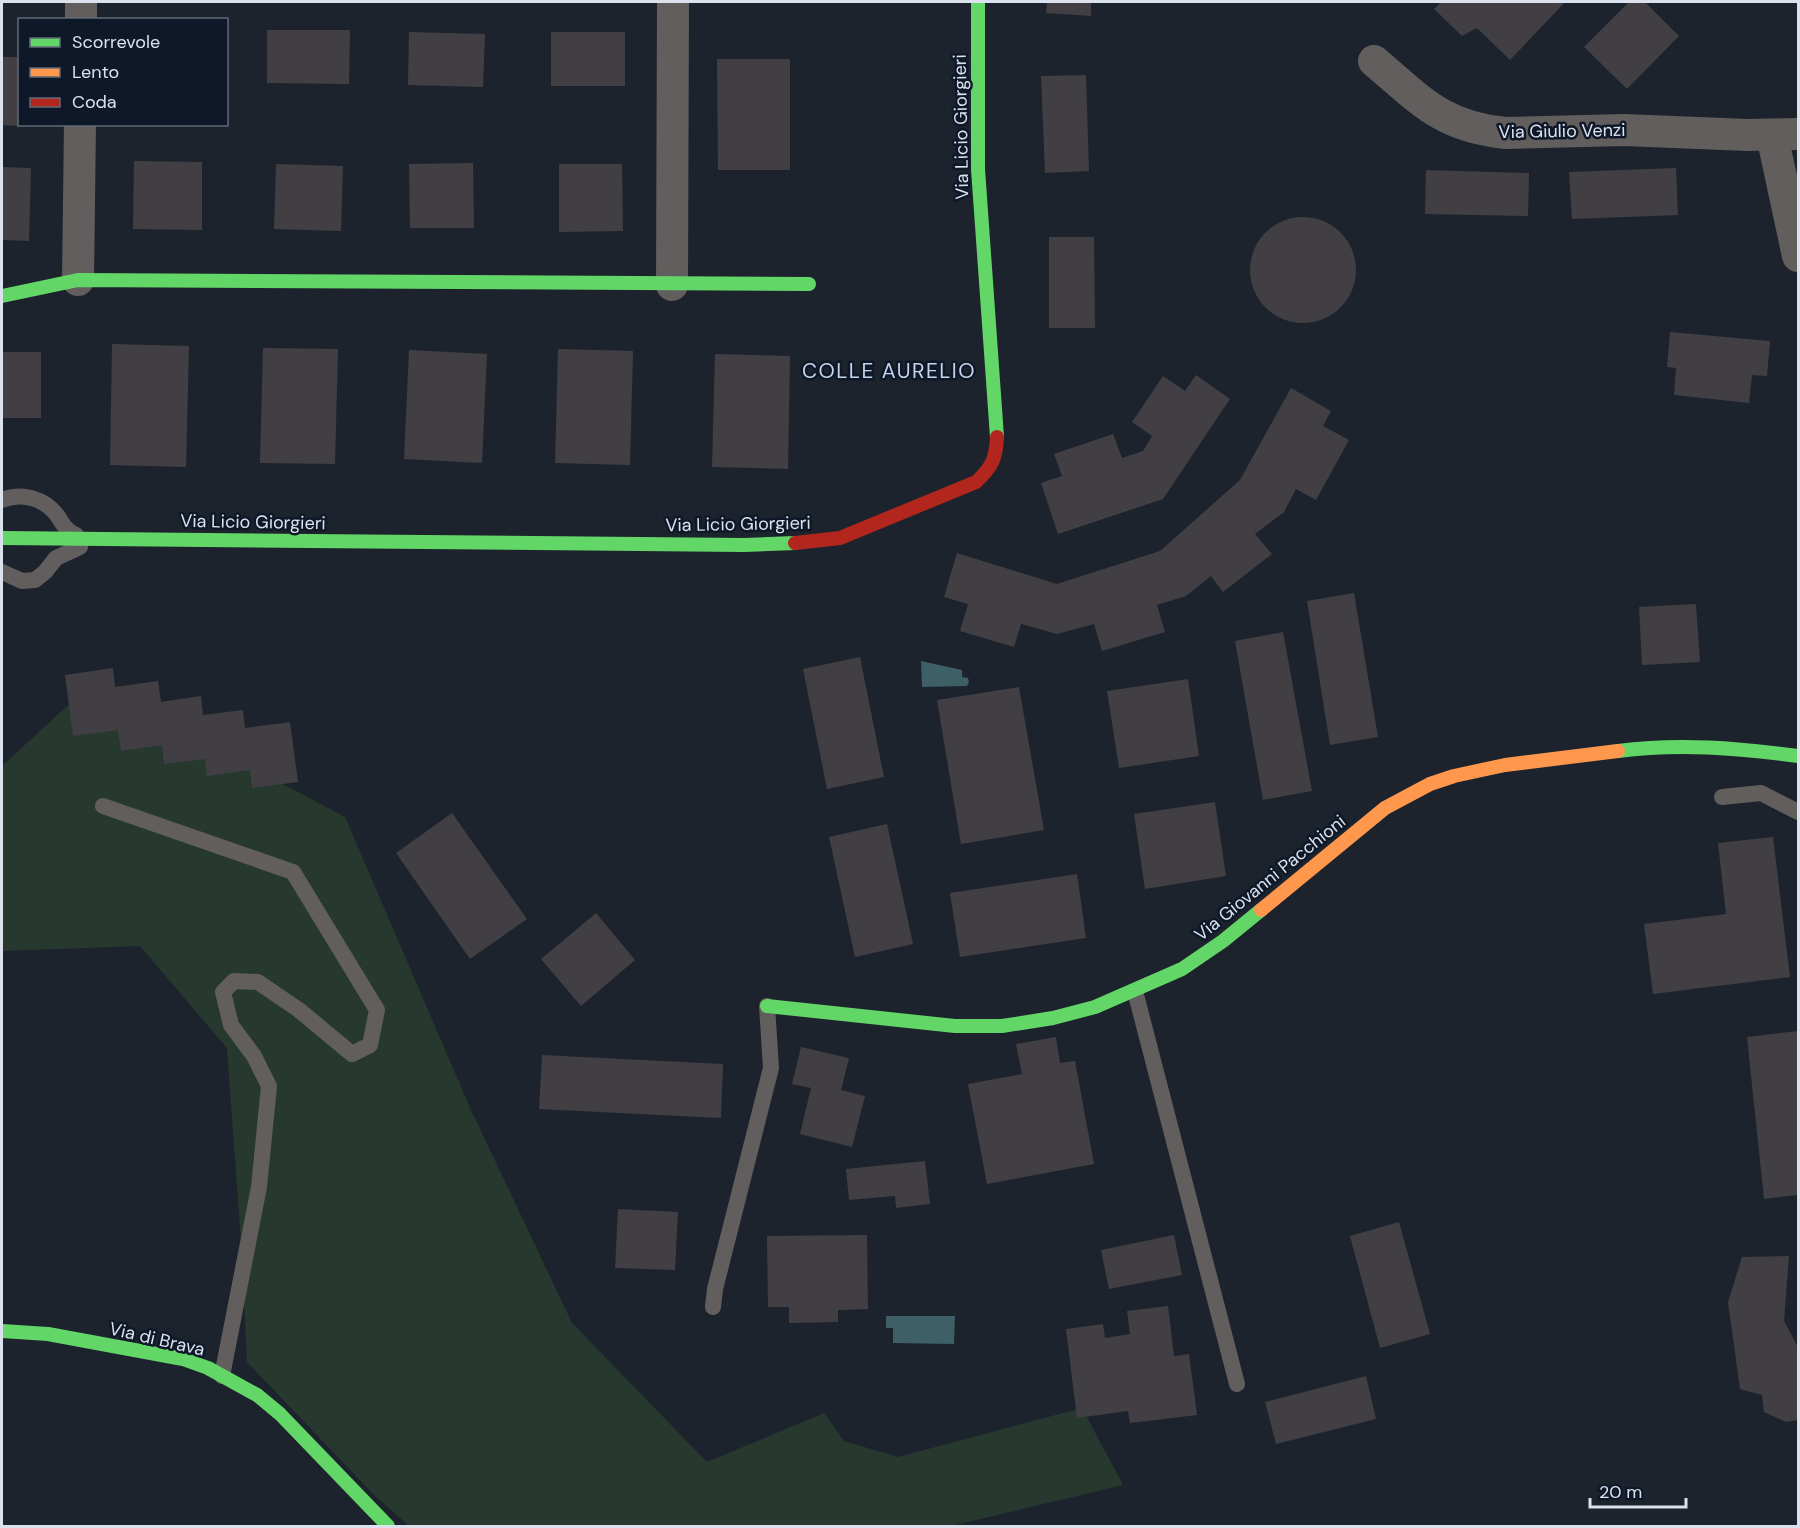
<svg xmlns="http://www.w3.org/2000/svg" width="1800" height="1528" font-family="'DM Sans',sans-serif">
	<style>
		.green { fill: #27392f }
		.water { fill: #3d5f65 }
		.building { fill: #413f44 }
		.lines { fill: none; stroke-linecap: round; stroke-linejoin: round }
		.lane { stroke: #615e5d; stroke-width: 16 }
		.street { stroke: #615e5d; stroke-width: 32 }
		.fast { stroke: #63d668; stroke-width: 14 }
		.slow { stroke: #ff974d; stroke-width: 14 }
		.jam { stroke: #b3261e; stroke-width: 14 }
		.labels { text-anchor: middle; stroke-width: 5; stroke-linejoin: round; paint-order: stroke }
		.street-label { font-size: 18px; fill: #dbe2ee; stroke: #0e1828 }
		.quarter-label { font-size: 21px; letter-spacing: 1.5px; fill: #c5d4eb; stroke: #0e1828 }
	</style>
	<rect width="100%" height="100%" fill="#1d232d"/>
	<!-- green -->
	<path class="green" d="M92 683 345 817 471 1110 572 1323 707 1462 824 1413 844 1441 898 1457 1082 1408 1123 1485 951 1526H409L374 1495 247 1362 242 1256 227 1048 140 946 2 951V766Z"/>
	<!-- water -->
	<path class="water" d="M921 661 962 670V677L968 678 969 682 967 686 922 687Z
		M886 1316H955L954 1344 893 1343V1328H886Z"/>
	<!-- building -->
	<path class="building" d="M1047 2H1091V16L1046 13Z
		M1441 2H1565L1510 60 1477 28 1462 36 1434 9Z
		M1629 2H1645L1679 36 1627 89 1584 47Z
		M267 30H350L349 84 267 83Z
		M409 32 485 34 483 87 408 85Z
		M551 32H625V86H551Z
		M2 57H20V126L2 125Z
		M717 59H790V170H718Z
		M1086 75 1089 171 1045 173 1041 76Z
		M134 161 202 162V230L133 229Z
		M473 163 474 228H410L409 164Z
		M276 164 343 166 341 231 274 229Z
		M559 164H622L623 231 559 232Z
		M2 167 31 168 29 241 2 240Z
		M1676 168 1678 215 1572 219 1569 172Z
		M1426 170 1529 173 1528 216 1425 214Z
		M1250 270a53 53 0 1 1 106 0a53 53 0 1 1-106 0Z
		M1049 237H1094L1095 328H1049Z
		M1670 332 1770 341 1767 376 1752 375 1749 403 1674 395 1676 368 1667 367Z
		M112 344 189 346 186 467 110 465Z
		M263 348 338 349 335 464 260 463Z
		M558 349 633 351 630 465 555 463Z
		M409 350 487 354 482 463 404 459Z
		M2 352H41V418H2Z
		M715 354 790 356 788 469 712 467Z
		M1196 375 1230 399 1163 499 1058 534 1041 483 1062 476 1054 454 1113 434 1122 458 1143 451 1152 436 1132 422 1163 376 1185 391Z
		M1291 388 1331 411 1323 426 1349 440 1316 500 1296 489 1284 512 1255 534 1272 554 1223 592 1211 576 1186 596 1157 605 1165 632 1102 651 1094 624 1057 634 1021 624 1014 647 960 631 968 604 944 597 957 553 1057 584 1160 551 1240 480Z
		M1354 593 1378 737 1330 745 1307 601Z
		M1696 604 1700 662 1642 665 1639 607Z
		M1283 632 1312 791 1263 800 1235 641Z
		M860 657 884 777 827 789 803 669Z
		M113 668 115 687 158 681 161 702 201 696 203 715 243 710 245 728 290 722 298 782 252 788 250 770 207 776 205 759 164 764 162 745 121 751 118 730 73 736 65 675Z
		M1188 679 1199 756 1119 768 1107 691Z
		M1019 687 1044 830 961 844 937 700Z
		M1215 802 1226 876 1145 889 1134 814Z
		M452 813 527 919 470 959 396 853Z
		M887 824 913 944 855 957 829 837Z
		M1773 837 1790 977 1653 994 1644 924 1726 914 1718 843Z
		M1077 874 1086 938 960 957 950 893Z
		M596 913 635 960 581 1006 541 959Z
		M1798 1031V1195L1764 1199 1747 1037Z
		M1056 1037 1060 1063 1075 1061 1094 1164 987 1184 968 1084 1022 1074 1016 1044Z
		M801 1047 849 1058 841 1090 865 1096 852 1147 800 1134 811 1088 792 1084Z
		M542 1055 723 1064 721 1118 539 1109Z
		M925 1161 930 1204 896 1208 895 1196 849 1200 846 1169Z
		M618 1209 678 1212 675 1270 615 1268Z
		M1399 1222 1430 1334 1380 1348 1350 1236Z
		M867 1235 868 1309 838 1310V1322L789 1323V1307H768L767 1236Z
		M1174 1235 1182 1275 1109 1289 1101 1250Z
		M1789 1256 1784 1321 1798 1347V1420L1786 1422 1764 1412 1762 1395 1740 1389 1728 1302 1742 1257Z
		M1168 1306 1174 1356 1189 1354 1197 1415 1130 1423 1128 1411 1077 1418 1066 1329 1103 1324 1105 1338 1130 1334 1127 1311Z
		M1366 1376 1376 1419 1276 1444 1265 1402Z"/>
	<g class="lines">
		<!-- lane -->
		<path class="lane" d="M2 500C21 492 44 498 57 515 63 524 66 531 76 535
			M2 572 22 581 35 580 45 572 56 558 80 547
			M1722 797 1761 793 1798 812
			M103 806 293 872 377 1010 370 1045 352 1054 299 1010 258 982 234 981 223 992 231 1025 254 1056 269 1086 259 1187 222 1376
			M1135 991 1237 1384
			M713 1307 715 1289 771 1068 767 1006"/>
		<!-- street -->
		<path class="street" d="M81 20V2
			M1374 61C1420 100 1442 127 1506 133L1624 130 1748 135 1798 134
			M1772 135 1798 256
			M78 280 80 124
			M672 285 673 2"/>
		<!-- fast -->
		<path class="fast" d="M978 2V169L997 437
			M2 296 78 280 809 284
			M2 538 744 545 795 543
			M1618 751C1679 743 1737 748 1798 756
			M767 1006 955 1026H1002L1053 1018 1095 1007 1182 969 1223 941 1261 910
			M2 1331 48 1334 183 1359 208 1368 257 1395 280 1414 388 1526"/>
		<!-- slow -->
		<path class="slow" d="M1261 910 1385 808 1430 784 1454 776 1505 765 1618 751"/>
		<!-- jam -->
		<path class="jam" d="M795 543 840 538 976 482C992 467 996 459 997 437"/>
	</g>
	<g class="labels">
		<!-- street labels -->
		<g class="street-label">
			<text transform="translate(961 127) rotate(-91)" y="6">Via Licio Giorgieri</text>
			<text transform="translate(1562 131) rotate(-1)" y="6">Via Giulio Venzi</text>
			<text transform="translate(253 522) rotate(1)" y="6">Via Licio Giorgieri</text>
			<text transform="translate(738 524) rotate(-1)" y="6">Via Licio Giorgieri</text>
			<text transform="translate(1270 878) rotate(-39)" y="6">Via Giovanni Pacchioni</text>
			<text transform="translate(157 1339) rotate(13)" y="6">Via di Brava</text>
		</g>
		<!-- quarter labels -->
		<g class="quarter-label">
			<text x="889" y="378">COLLE AURELIO</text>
		</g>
	</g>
	<!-- border -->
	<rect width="1800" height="1528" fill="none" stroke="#dbe2ee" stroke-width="6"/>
	<!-- legend -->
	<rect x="18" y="18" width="210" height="108" fill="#0e1828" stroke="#606977" stroke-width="1.5"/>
	<rect x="30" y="38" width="30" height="9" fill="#63d668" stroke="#606977" stroke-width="1.5"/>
	<text x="72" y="48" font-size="18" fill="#dbe2ee">Scorrevole</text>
	<rect x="30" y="68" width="30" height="9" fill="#ff974d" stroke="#606977" stroke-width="1.5"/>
	<text x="72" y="78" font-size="18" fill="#dbe2ee">Lento</text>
	<rect x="30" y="98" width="30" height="9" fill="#b3261e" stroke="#606977" stroke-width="1.5"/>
	<text x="72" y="108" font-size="18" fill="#dbe2ee">Coda</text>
	<!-- scale -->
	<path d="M1590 1498v9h96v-9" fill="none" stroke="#dbe2ee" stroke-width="3"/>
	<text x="1599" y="1498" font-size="18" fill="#dbe2ee" stroke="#0e1828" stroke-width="4.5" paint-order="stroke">20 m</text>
</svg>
